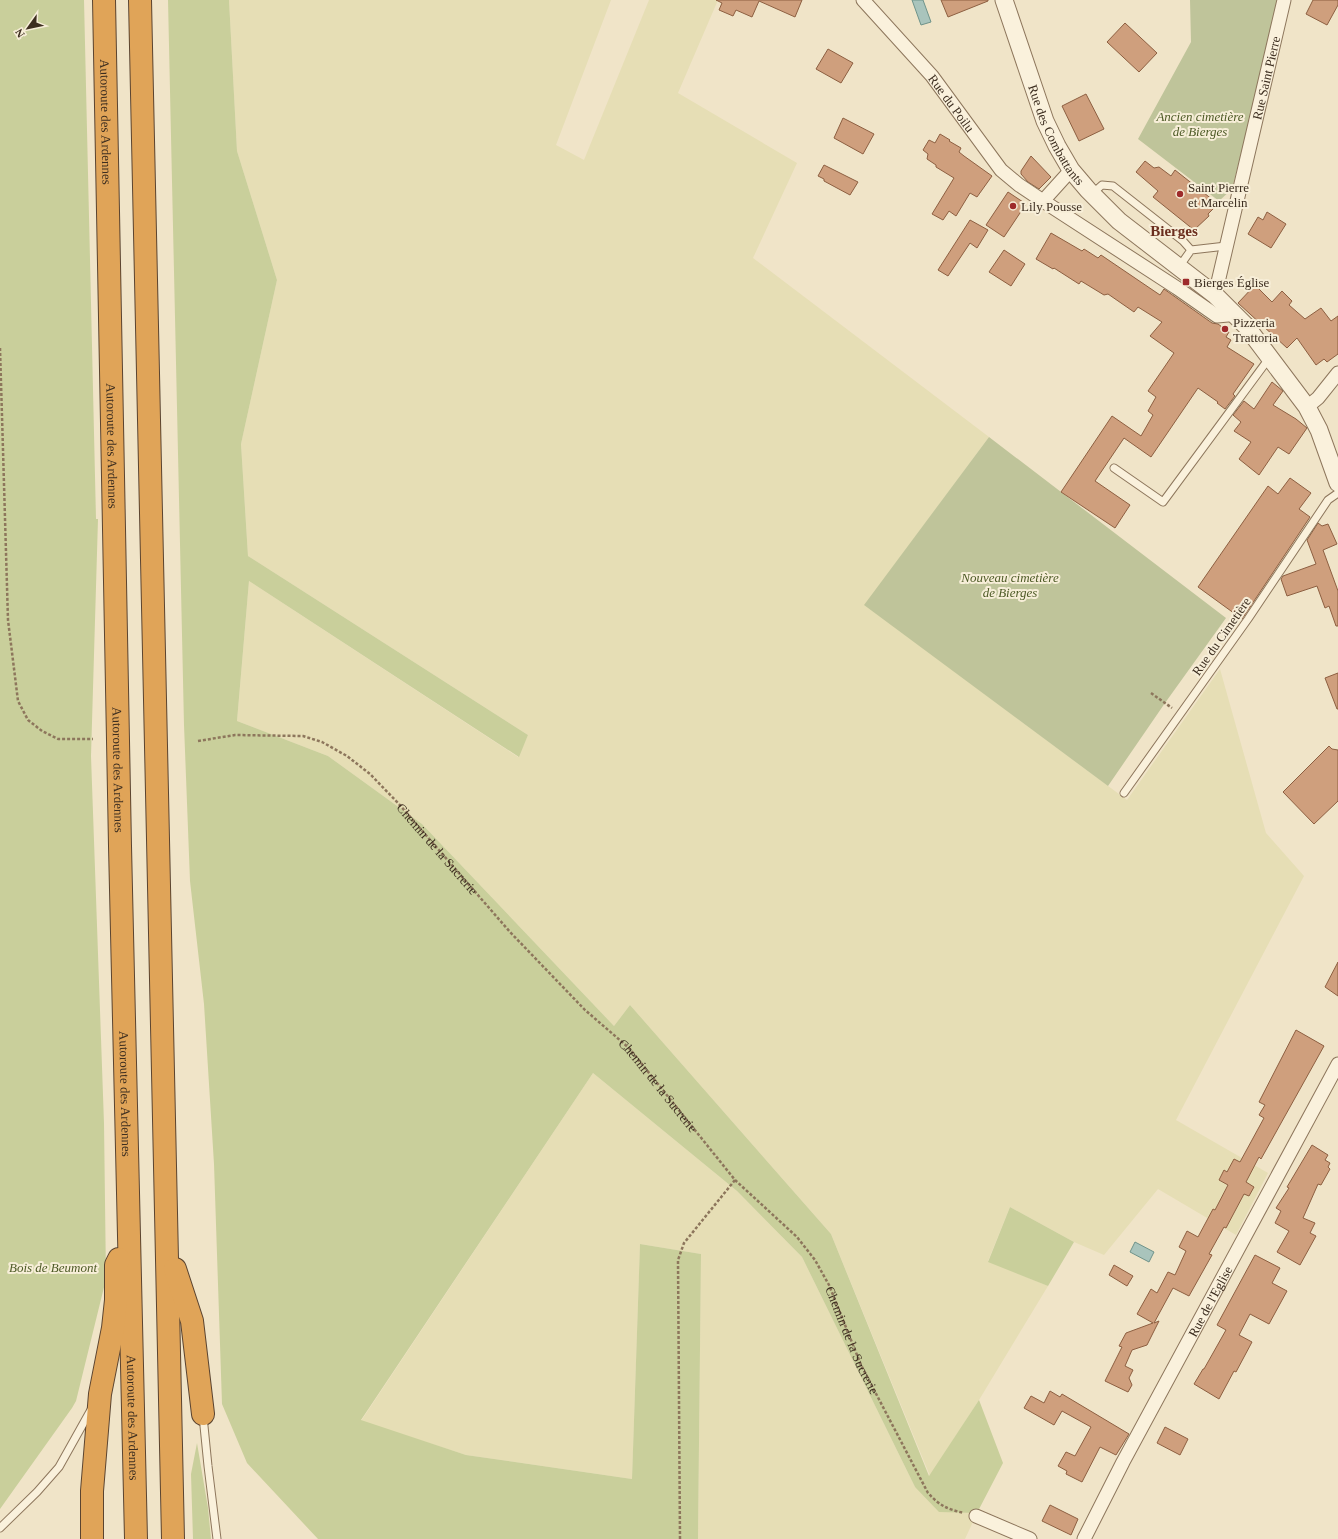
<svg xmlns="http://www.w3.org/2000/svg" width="1338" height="1539" font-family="Georgia,serif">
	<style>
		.farmland { fill: #e6deb5 }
		.green { fill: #c9cf9b }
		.cemetery { fill: #bfc49a }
		.water { fill: #a9c4bc; stroke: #6f938a }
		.building { fill: #cf9f7d; stroke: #8d5f41 }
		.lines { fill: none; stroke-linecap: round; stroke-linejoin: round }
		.service-casing { stroke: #8d765c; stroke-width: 9 }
		.minor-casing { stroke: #8d765c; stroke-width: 15 }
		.tertiary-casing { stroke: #8d765c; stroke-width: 19 }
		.motorway-casing { stroke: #5b4430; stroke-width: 24 }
		.path { stroke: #8d765c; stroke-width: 2.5; stroke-dasharray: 3 2; stroke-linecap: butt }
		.service { stroke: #faf1dc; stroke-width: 7 }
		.minor { stroke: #faf1dc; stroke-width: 13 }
		.tertiary { stroke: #faf1dc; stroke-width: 17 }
		.motorway { stroke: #e0a458; stroke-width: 22 }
		.poi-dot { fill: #9e2a2b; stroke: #f7eed8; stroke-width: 1.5 }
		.labels { text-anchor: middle; stroke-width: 4; stroke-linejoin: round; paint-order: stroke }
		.street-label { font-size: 13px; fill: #3d2e20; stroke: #f7eed8 }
		.park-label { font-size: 13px; font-style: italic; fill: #4d5a26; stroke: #f7eed8 }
		.poi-label { font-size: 13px; fill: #3d2e20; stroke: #f7eed8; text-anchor: start }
		.quarter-label { font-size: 15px; font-weight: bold; fill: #6b2e1e; stroke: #f7eed8 }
	</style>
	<rect width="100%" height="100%" fill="#f0e4c8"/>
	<!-- farmland -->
	<path class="farmland" d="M229 0H611L556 145 584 160 649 0H718L678 93 797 163 753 258 989 437 865 605 1127 800 1220 669 1266 833 1304 876 1176 1120 1268 1173 1236 1235 1158 1189 1104 1255 1074 1242 1010 1207 988 1261 1048 1286 979 1400 930 1476 831 1234 630 1005 614 1026 422 824 328 756 237 721 249 581 518 757 528 735 248 556 241 444 277 280 237 151Z
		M593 1073 737 1191 802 1257 915 1487 977 1513 965 1539H698L701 1254 640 1244 632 1479 466 1455 361 1421Z"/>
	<!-- green -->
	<path class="green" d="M0 0H84L96 519H98L91 756 104 1123 106 1279 76 1401 72 1408 0 1509Z
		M168 0H229L237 151 277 280 241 444 248 556 528 735 519 757 249 581 237 721 328 756 422 824 614 1026 630 1005 831 1234 929 1476 979 1400 1003 1463 977 1513 939 1512 915 1487 802 1257 737 1191 593 1073 361 1420 466 1455 632 1479 640 1244 701 1254 698 1539H318L247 1463 222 1404 214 1164 204 1004 190 881 184 725Z
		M1010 1207 1074 1242 1048 1286 988 1262Z
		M197 1443 208 1508 211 1539H193L191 1474Z"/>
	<!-- cemetery -->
	<path class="cemetery" d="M1190 0H1280L1232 189 1219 201 1138 139 1191 42Z
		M989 437 1226 618 1165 703 1108 786 864 605Z"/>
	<!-- water -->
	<path class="water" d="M912 0H923L931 22 921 25Z
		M1135 1242 1154 1252 1149 1262 1130 1252Z"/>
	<!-- building -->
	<path class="building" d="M716 0H802L795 17 759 1 752 17 736 10 733 16 719 10 722 3Z
		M941 0H988V1L948 17Z
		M1313 0H1338V5L1327 25 1306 14Z
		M1125 23 1157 53 1139 72 1107 42Z
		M828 49 853 63 841 83 816 69Z
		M1086 94 1104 129 1079 141 1062 106Z
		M843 118 874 134 863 154 834 138Z
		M940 134 950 140 949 141 961 148 959 152 964 156 992 176 977 197 970 193 956 216 949 211 943 220 932 214 954 178 936 167V165L927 159 928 154 923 150 929 140 935 143Z
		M1031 156 1051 177 1039 189 1028 182 1021 174V171Z
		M1145 161 1154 168 1159 167 1171 176 1175 170 1218 204 1208 214 1209 216 1194 230 1153 197 1158 191 1136 172Z
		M824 165 858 182 850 195 824 181V179L818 176Z
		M1008 192 1026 204 1004 237 986 225Z
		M1267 212 1286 224 1271 248 1248 234 1258 217 1263 220Z
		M970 220 988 230 977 248 970 243 948 276 938 270Z
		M1051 233 1082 251 1084 249 1098 258 1101 255 1160 295 1164 289 1212 323 1218 324 1229 332 1226 337 1231 340 1227 347 1254 364 1233 394 1235 396 1225 409 1217 403 1218 402 1198 388 1151 457 1124 438 1095 481 1130 505 1115 528 1061 492 1112 416 1141 436 1153 415 1148 411 1156 397 1148 391 1174 353 1150 336 1162 322 1138 307 1134 312 1108 294 1104 295 1081 281 1079 284 1054 268 1053 269 1036 259Z
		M1004 250 1025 264 1011 286 989 272Z
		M1255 285 1272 302 1282 291 1292 301 1289 305 1305 319 1321 308 1331 321 1338 316V354L1327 362 1324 359 1316 365 1297 338 1287 348 1238 303Z
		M1272 382 1283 391 1273 405 1296 419 1307 428 1289 454 1278 447 1259 475 1239 459 1251 442 1234 431 1241 422 1233 415 1244 401 1254 409Z
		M1290 478 1311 493 1299 509 1310 517 1242 619 1198 587 1268 486 1278 494Z
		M1318 523 1322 526 1328 524 1337 544 1323 550 1338 591V626H1336L1329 606 1325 608 1317 586 1287 596 1281 579 1283 576 1316 564 1307 540Z
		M1338 673V709H1337L1325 678Z
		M1329 746 1332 749 1338 750V801L1314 824 1283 792Z
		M1338 962V996L1325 987Z
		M1296 1030 1324 1046 1261 1159 1259 1157 1246 1182 1254 1187 1249 1196 1244 1194 1226 1228 1224 1227 1209 1254 1212 1255 1189 1296 1173 1288 1154 1323 1159 1321 1147 1345 1132 1350 1125 1366 1133 1370 1129 1378 1132 1385 1128 1392 1105 1381 1122 1347 1119 1346 1126 1333 1153 1323 1137 1314 1151 1289 1157 1293 1168 1272 1175 1275 1186 1251 1179 1247 1187 1231 1198 1237 1213 1209 1215 1210 1228 1185 1219 1180 1224 1170 1227 1172 1234 1159 1240 1162 1264 1118 1259 1115 1265 1105 1259 1102Z
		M1312 1145 1328 1155 1325 1160 1330 1163 1328 1167 1330 1169 1321 1185 1318 1184 1303 1218 1315 1223 1310 1233 1316 1236 1300 1265 1277 1252 1289 1231 1275 1223 1281 1211 1276 1208 1289 1188 1287 1187Z
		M1255 1255 1280 1268 1272 1283 1287 1291 1269 1324 1250 1314 1239 1335 1252 1342 1236 1372 1234 1371 1219 1399 1194 1384 1203 1369H1204L1226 1330 1217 1325Z
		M1114 1265 1133 1276 1127 1286 1109 1275Z
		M1050 1391 1060 1397 1062 1394 1129 1434 1116 1455 1100 1447 1082 1482 1066 1474 1067 1471 1058 1466 1066 1452 1075 1456 1091 1427 1062 1411 1054 1425 1024 1408 1031 1396 1044 1403Z
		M1165 1427 1188 1439 1180 1455 1157 1443Z
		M1050 1505 1078 1519 1071 1535 1042 1521Z"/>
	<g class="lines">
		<defs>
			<path id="service" d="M1092 194 1102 185 1113 186 1183 241 1191 250 1179 267
				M1191 250 1226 246
				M1114 468 1163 502 1270 357
				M1124 793 1248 619 1328 500 1338 493
				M203 1416 208 1466 217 1539
				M0 1528 37 1492 59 1467 92 1408"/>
			<g id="minor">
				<path id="s2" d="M863 0 932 76 1001 170 1019 185 1043 201 1071 170"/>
				<path d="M1043 201 1177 288 1217 316 1228 315 1234 312"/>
				<path id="s3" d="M1215 295 1284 0"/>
				<path d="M1307 407 1318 398 1338 373"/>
				<path d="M976 1516 1030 1539"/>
				<path id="s4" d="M1084 1539 1123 1462 1338 1064"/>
			</g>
			<g id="tertiary">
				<path id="s5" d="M1004 0 1045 121 1057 146 1071 170 1088 190 1119 221 1215 295 1246 326 1307 407 1319 430 1338 483"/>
			</g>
			<g id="motorway">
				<path id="s6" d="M104 0 120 846 136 1539"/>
				<path d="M140 0 173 1539"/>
				<path d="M175 1269 192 1321 203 1414"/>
				<path d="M92 1539V1491L100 1394 113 1328 116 1300V1265L119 1259"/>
			</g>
		</defs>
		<!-- service casing -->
		<use href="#service" class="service-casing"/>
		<!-- minor casing -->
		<use href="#minor" class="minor-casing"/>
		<!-- tertiary casing -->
		<use href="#tertiary" class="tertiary-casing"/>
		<!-- motorway casing -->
		<use href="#motorway" class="motorway-casing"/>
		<!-- path -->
		<g class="path">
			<path d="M0 348 8 620 18 701 28 720 42 731 58 739H93"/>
			<path d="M1151 693 1172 708"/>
			<path id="s1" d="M198 741 235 735 303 736 322 742 347 756 370 774 398 803 510 932 585 1010 629 1048 735 1180 797 1237 815 1260 829 1285 861 1365 928 1493C940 1506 947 1509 964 1513"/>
			<path d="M680 1539 678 1260 684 1243 735 1180"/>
		</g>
		<!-- service -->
		<use href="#service" class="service"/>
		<!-- minor -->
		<use href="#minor" class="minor"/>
		<!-- tertiary -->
		<use href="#tertiary" class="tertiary"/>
		<!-- motorway -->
		<use href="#motorway" class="motorway"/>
	</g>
	<!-- markers -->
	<g class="poi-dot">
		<circle cx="1180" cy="194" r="4"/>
		<circle cx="1013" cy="206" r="4"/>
		<rect x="1182" y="278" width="8" height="8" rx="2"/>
		<circle cx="1225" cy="329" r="4"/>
	</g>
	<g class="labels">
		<!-- street labels -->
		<g class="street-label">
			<text dy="5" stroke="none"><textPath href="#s3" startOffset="223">Rue Saint Pierre</textPath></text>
			<text dy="5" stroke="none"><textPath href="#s2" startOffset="136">Rue du Poilu</textPath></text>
			<text dy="5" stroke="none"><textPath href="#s6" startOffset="122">Autoroute des Ardennes</textPath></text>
			<text dy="5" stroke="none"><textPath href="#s5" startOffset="145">Rue des Combattants</textPath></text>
			<text dy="5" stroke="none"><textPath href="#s6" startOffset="446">Autoroute des Ardennes</textPath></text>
			<text transform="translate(1221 636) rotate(-55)" y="5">Rue du Cimetière</text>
			<text dy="5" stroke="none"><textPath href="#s6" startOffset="770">Autoroute des Ardennes</textPath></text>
			<text dy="5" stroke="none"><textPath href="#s1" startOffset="284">Chemin de la Sucrerie</textPath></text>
			<text dy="5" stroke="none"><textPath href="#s1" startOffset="608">Chemin de la Sucrerie</textPath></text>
			<text dy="5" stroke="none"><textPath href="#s6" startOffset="1094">Autoroute des Ardennes</textPath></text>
			<text dy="5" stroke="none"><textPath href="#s4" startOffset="269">Rue de l'Eglise</textPath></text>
			<text dy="5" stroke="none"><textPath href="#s1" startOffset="932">Chemin de la Sucrerie</textPath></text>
			<text dy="5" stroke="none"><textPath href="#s6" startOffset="1418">Autoroute des Ardennes</textPath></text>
		</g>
		<!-- park labels -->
		<g class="park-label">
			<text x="1200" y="121">Ancien cimetière<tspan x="1200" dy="15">de Bierges</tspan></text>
			<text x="1010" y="582">Nouveau cimetière<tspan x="1010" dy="15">de Bierges</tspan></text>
			<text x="53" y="1272">Bois de Beumont</text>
		</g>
		<!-- poi labels -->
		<g class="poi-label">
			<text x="1188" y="192">Saint Pierre<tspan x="1188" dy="15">et Marcelin</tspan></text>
			<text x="1021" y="211">Lily Pousse</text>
			<text x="1194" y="287">Bierges Église</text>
			<text x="1233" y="327">Pizzeria<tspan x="1233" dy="15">Trattoria</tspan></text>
		</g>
		<!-- quarter labels -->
		<g class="quarter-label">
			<text x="1174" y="236">Bierges</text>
		</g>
	</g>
	<!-- north arrow -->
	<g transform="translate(28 28) rotate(237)" stroke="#f7eed8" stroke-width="3" paint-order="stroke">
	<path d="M0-3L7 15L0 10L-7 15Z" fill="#3d2e20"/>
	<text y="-6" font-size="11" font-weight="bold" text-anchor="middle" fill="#3d2e20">N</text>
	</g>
</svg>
